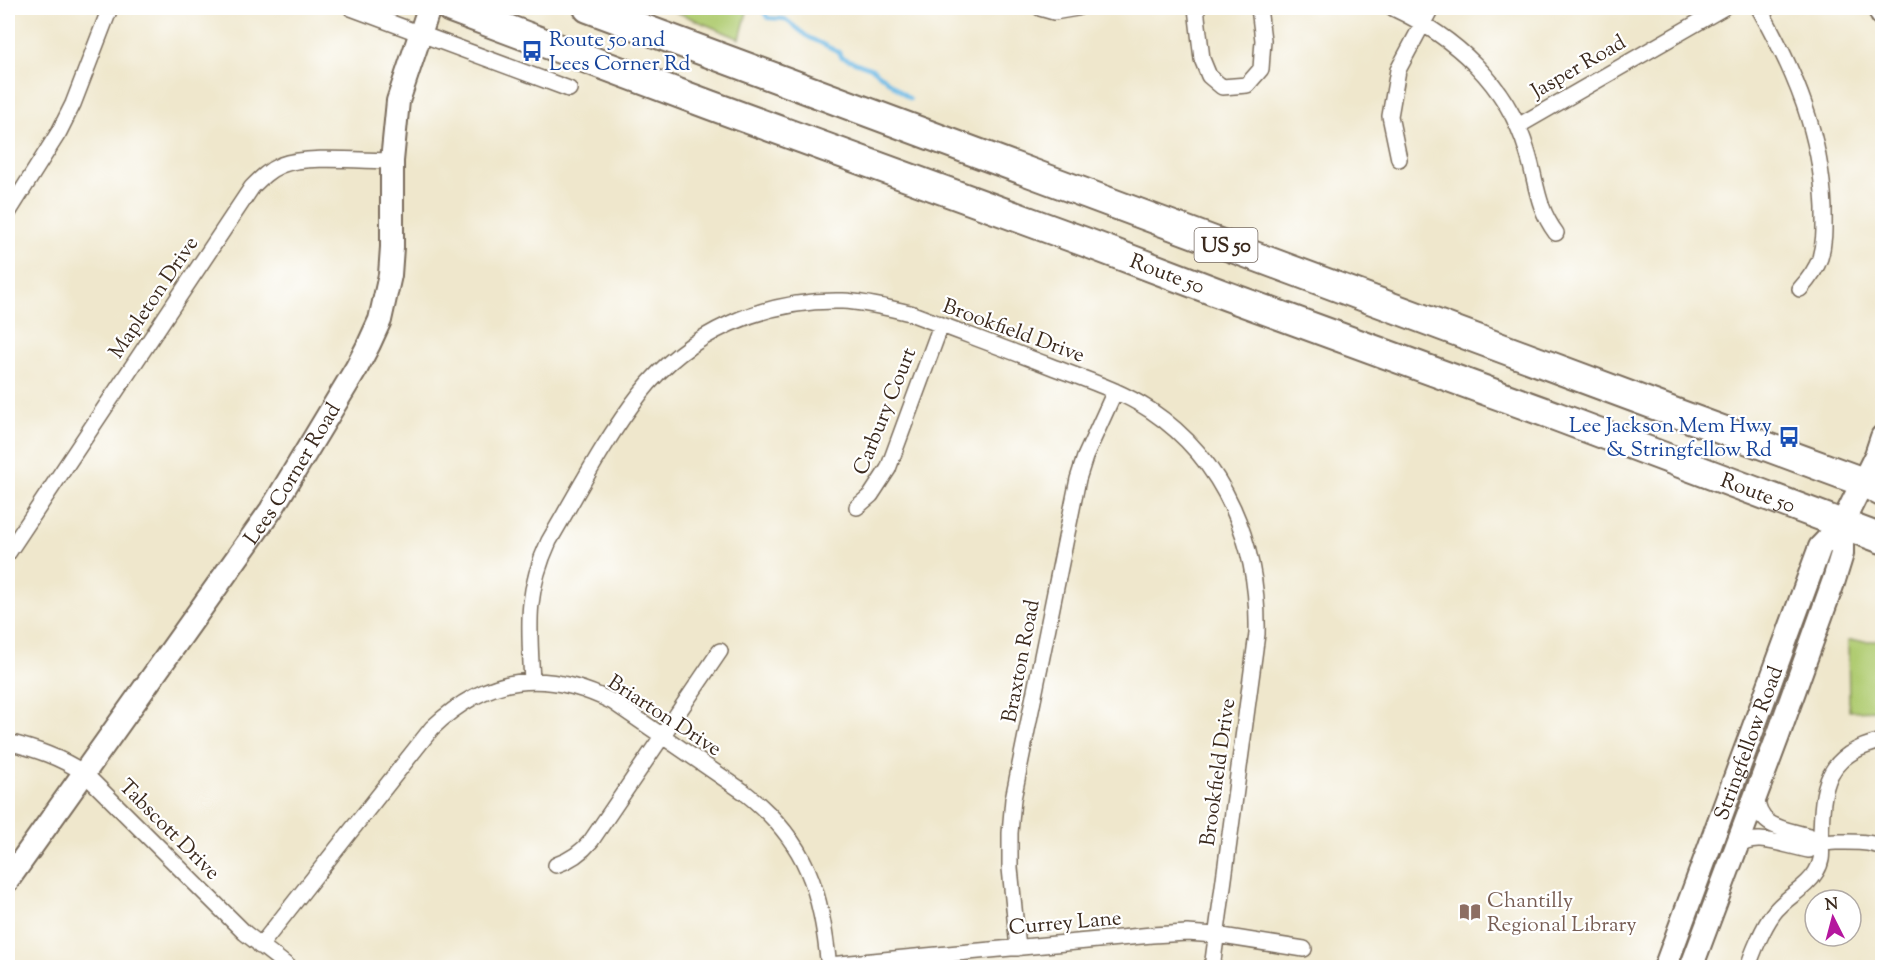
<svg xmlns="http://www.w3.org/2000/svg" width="1890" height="975" font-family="'Sorts Mill Goudy',serif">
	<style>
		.green { fill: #b0cc72; stroke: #767b48; stroke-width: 1.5 }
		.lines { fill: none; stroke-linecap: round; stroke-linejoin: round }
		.stream { stroke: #69b8e4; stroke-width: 4 }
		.street-casing { stroke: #7a6c5b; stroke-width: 18 }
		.secondary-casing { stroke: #7a6c5b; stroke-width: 26 }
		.highway-casing { stroke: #7a6c5b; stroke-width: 32 }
		.street { stroke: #fff; stroke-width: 15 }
		.secondary { stroke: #fff; stroke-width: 22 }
		.highway { stroke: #fff; stroke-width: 28 }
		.labels { text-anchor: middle; stroke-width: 4.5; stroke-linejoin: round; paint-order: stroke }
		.shield { fill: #fff; stroke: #766a62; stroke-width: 1.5 }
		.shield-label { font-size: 20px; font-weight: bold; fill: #3b2a1e }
		.transit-label { font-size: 21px; fill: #164399; stroke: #fff; text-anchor: start }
		.street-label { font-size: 21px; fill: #3b2a1e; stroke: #fff }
		.education-label { font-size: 21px; fill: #785e54; stroke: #fff; text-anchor: start }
	</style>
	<rect width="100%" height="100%" fill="#fff"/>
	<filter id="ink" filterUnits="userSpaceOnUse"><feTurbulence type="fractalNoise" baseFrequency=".0167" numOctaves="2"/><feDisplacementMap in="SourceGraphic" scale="12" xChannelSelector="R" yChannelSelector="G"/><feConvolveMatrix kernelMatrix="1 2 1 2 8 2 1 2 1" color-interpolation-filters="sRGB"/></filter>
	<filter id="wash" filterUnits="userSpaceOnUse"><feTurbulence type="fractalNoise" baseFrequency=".008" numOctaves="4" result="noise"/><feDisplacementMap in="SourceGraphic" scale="24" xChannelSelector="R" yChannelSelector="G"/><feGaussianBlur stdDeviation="1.35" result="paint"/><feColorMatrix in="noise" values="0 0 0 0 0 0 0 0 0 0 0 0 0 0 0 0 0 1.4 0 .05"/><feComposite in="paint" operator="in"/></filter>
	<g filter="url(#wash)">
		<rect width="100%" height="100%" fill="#efe7cc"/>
		<!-- green -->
		<path class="green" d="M667 8H748L740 39Z
			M1848 641H1882V710L1849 711Z"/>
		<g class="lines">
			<!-- stream -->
			<path class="stream" d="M761 8 768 18 785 19 808 37 839 52 841 57 873 69 910 99"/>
		</g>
	</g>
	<g filter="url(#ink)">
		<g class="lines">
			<defs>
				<path id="street" d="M351 8 569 89
					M1040 8 1054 12 1077 8
					M1196 8 1202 59 1209 76 1222 87 1247 85 1261 69 1263 40 1259 8
					M1393 8C1455 37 1507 84 1527 151 1537 182 1536 206 1556 233
					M1759 8C1795 72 1821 133 1824 208 1824 225 1825 241 1820 258 1816 270 1808 280 1800 289
					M1518 126 1723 8
					M1399 159 1390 116 1398 70 1431 8
					M8 213 59 132 73 104 110 8
					M857 507 871 495 888 469 941 325
					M8 553 252 187C261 178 269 170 281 165 307 155 363 161 392 161
					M532 681C529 626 525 593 549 541 578 492 605 439 640 394 688 332 765 299 843 301 866 302 888 308 910 313 957 331 1004 348 1050 366 1084 379 1120 390 1150 410 1226 461 1259 545 1257 634L1212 968
					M8 742C35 749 60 757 84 773L245 933 290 968
					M1757 794C1755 828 1785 829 1809 836 1814 837 1818 841 1822 842 1826 843 1832 842 1836 842 1851 842 1868 841 1882 847
					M1736 850C1750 829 1788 847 1809 850L1821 842
					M556 865C571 860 581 853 591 841L720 651
					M260 946 432 728C487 675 545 668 613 702L744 792C807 841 821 890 829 968
					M1018 948 1010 868V833L1013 799 1078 479 1085 457 1115 391
					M829 965 1152 935 1187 933 1216 935 1304 949
					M1748 968C1752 953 1764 926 1773 914 1784 898 1806 889 1816 872 1824 859 1821 852 1821 837 1822 786 1825 754 1882 741"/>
				<g id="secondary">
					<path d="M1879 8 1882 15"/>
					<path id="s1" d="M8 880 271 510 356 369 369 344 380 320 390 275 392 247V161L398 101 429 8"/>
					<path id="s2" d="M1665 968 1820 547 1842 524 1876 455 1882 437"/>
					<path d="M1691 968 1778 736 1834 580 1842 554V524"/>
				</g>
				<g id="highway">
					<path id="s3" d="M451 8 710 105 1085 242 1227 296 1550 414 1882 539"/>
					<path d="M588 8 1676 413 1863 482 1882 492"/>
				</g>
			</defs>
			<!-- street casing -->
			<use href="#street" class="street-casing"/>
			<!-- secondary casing -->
			<use href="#secondary" class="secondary-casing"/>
			<!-- highway casing -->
			<use href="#highway" class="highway-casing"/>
			<!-- street -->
			<use href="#street" class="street"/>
			<!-- secondary -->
			<use href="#secondary" class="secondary"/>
			<!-- highway -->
			<use href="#highway" class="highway"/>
		</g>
	</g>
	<!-- icons -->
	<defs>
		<symbol id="bus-bare" viewBox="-9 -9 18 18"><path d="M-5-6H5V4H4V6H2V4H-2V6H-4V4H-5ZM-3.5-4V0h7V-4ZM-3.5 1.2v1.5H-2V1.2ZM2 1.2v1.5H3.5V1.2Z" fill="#1a4fb4" stroke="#fff" stroke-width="2.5" paint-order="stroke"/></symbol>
		<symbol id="library-bare" viewBox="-9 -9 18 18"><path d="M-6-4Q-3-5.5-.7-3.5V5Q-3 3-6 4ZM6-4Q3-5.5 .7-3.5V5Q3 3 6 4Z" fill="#8d6e63" stroke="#fff" stroke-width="2.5" paint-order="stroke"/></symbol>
	</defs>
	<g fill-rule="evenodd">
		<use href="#bus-bare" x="517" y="36" width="30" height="30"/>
		<use href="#bus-bare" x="1774" y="422" width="30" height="30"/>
		<use href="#library-bare" x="1455" y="897" width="30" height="30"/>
	</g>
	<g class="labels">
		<!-- shield labels -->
		<rect class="shield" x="1194.5" y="228" width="63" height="34" rx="4.5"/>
		<g class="shield-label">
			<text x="1226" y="252">US 50</text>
		</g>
		<!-- transit labels -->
		<g class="transit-label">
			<text x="549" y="46">Route 50 and<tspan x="549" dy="24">Lees Corner Rd</tspan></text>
			<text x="1772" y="432" text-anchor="end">Lee Jackson Mem Hwy<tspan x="1772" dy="24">&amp; Stringfellow Rd</tspan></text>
		</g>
		<!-- street labels -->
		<g class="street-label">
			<text transform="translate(1578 66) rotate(-30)" y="7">Jasper Road</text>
			<text dy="7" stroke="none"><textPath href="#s3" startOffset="764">Route 50</textPath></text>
			<text transform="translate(153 297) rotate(-56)" y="7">Mapleton Drive</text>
			<text transform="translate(1014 330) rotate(20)" y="7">Brookfield Drive</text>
			<text transform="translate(884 411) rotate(-68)" y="7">Carbury Court</text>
			<text dy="7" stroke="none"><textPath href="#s1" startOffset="496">Lees Corner Road</textPath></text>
			<text dy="7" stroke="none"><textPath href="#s3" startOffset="1394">Route 50</textPath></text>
			<text transform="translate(1020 661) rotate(-79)" y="7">Braxton Road</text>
			<text transform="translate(665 715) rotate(33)" y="7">Briarton Drive</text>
			<text dy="7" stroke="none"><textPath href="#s2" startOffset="240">Stringfellow Road</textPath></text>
			<text transform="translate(1217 772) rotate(-82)" y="7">Brookfield Drive</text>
			<text transform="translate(170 829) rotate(45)" y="7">Tabscott Drive</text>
			<text transform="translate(1065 922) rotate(-5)" y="7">Currey Lane</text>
		</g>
		<!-- education labels -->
		<g class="education-label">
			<text x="1487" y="907">Chantilly<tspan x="1487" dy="24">Regional Library</tspan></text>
		</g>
	</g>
	<!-- margin -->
	<rect width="1890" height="975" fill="none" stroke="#fff" stroke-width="30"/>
	<!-- north arrow -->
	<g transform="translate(1833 918) rotate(354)"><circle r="28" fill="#ffffff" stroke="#b1aaa5" stroke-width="1.5"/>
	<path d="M0-4.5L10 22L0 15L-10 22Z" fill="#b5179e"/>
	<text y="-9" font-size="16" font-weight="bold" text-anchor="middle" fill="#3b2a1e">N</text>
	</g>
</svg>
